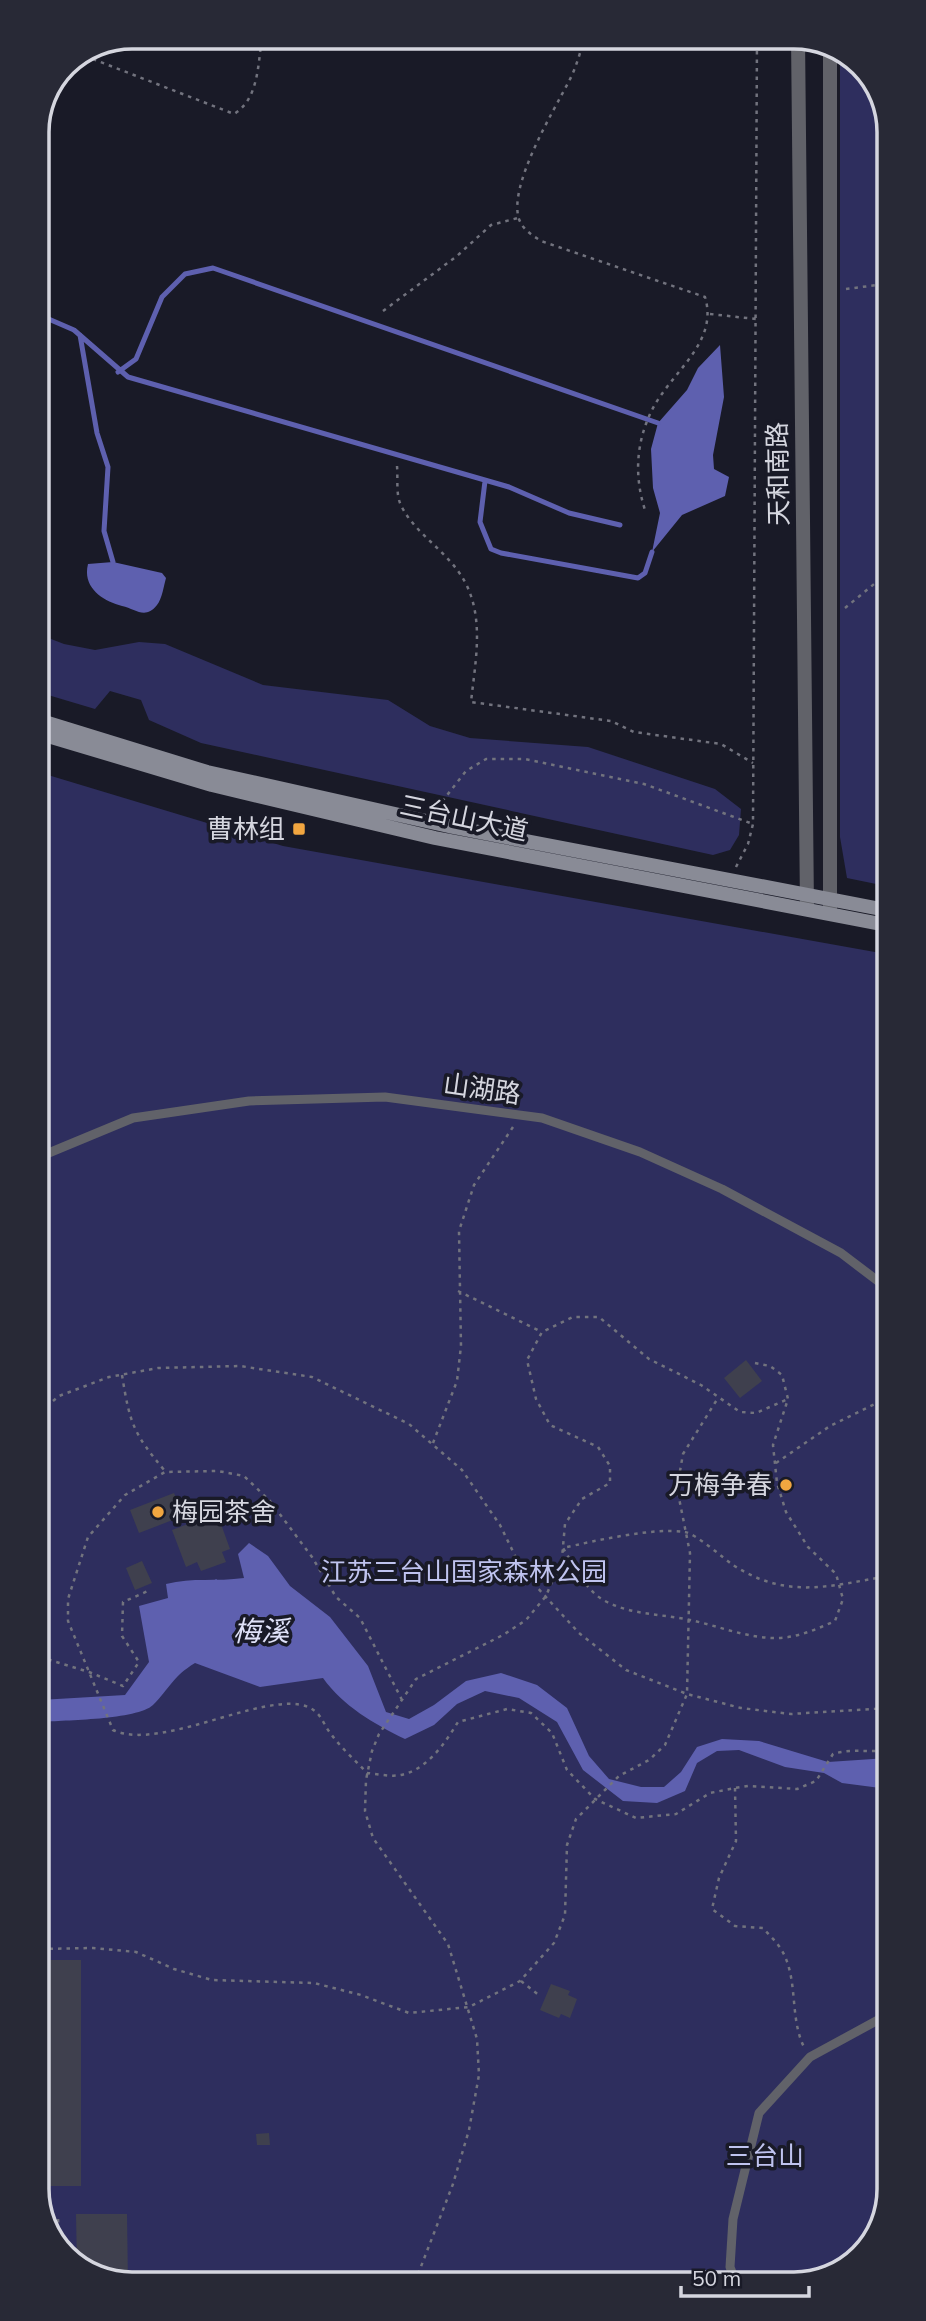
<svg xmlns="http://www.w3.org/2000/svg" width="926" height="2321" font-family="Mulish,'Noto Sans SC',sans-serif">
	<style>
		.green { fill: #2e2e5e }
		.water { fill: #5e60af }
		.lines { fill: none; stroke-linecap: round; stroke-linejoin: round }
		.stream { stroke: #5e60af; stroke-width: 5 }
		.building { fill: #3f404e }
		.path { stroke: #72737e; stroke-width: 2.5; stroke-dasharray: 3.5 5; stroke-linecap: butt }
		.service { stroke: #616269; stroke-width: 9 }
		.tertiary { stroke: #616269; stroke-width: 14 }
		.secondary { stroke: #898b96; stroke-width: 14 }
		.poi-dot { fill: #f1a640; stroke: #191a27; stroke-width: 2.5 }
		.labels { text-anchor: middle; stroke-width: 7; stroke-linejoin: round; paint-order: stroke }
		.street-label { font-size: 26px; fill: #d5d6df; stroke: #191a27 }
		.poi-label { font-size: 26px; fill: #d5d6df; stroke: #191a27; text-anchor: end }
		.park-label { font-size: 26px; fill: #bfc3ef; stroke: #191a27 }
		.water-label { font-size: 28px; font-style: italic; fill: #e0e2f9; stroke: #191a27 }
		.rim { fill: none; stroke: #d5d6df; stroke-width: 3.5 }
	</style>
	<rect width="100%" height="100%" fill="#191a27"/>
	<!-- green -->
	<path class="green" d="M840 52 852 57 884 102 886 886 847 878 840 837Z
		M38 634 64 644 95 650 139 642 165 644 263 685 388 700 430 726 470 738 588 747 715 789 741 809 739 835 730 850 713 855 201 743 149 720 141 700 110 691 95 709 38 692Z
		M38 772 283 846 886 954 889 2190 870 2247 824 2279 125 2284 74 2264 42 2219Z"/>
	<!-- water -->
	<path class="water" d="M720 345 724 397 713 455 714 469 729 477 725 496 682 515 652 552 660 513 653 488 651 449 658 423 687 390 698 368Z
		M113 562 162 573 166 578C164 585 162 599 157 605 145 620 136 609 122 606 103 601 82 588 88 564Z
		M249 1543 268 1556 290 1586 330 1617 368 1666 386 1712 409 1719 434 1705 466 1681 501 1673 537 1685 567 1708 589 1756 609 1779 641 1787H664L681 1772 697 1747 722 1739 759 1741 828 1762 888 1758V1789L842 1783 824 1773 785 1767 739 1750 717 1751 697 1763 685 1791 657 1803 623 1801 583 1770 557 1722 519 1698 485 1691 457 1704 434 1725 405 1739C374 1724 343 1706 323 1678L260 1687 195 1663C172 1677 170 1688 153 1705 137 1720 64 1720 41 1722L40 1700 125 1695 149 1662 139 1606 168 1598 166 1584C193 1577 216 1582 244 1578L238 1554Z"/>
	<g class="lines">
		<!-- stream -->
		<path class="stream" d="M37 314 74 330 128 377 509 487 569 513 620 525
			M80 335 97 433 108 467 104 531 113 562
			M118 372 136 359 162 297 185 274 213 268 658 423
			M485 481 480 522 491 549 501 553 638 578 645 573 652 552"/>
	</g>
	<!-- building -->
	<path class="building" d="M746 1360 762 1381 740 1398 724 1378Z
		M174 1493 183 1516 139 1533 130 1510Z
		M217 1513 230 1549 222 1552 226 1562 201 1571 197 1562 186 1567 172 1530Z
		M142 1561 152 1583 135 1590 126 1568Z
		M41 1960H81V2186H42Z
		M551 1984 570 1991 568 1995 577 1999 570 2018 561 2014 559 2018 540 2010Z
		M269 2133 270 2145H257L256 2134Z
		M76 2214H127L128 2284 77 2266Z"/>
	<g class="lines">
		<!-- path -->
		<path class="path" d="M585 37C580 52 576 69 568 83 553 112 508 186 519 219 523 230 532 235 541 241L705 297C719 343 671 372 652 410 636 442 634 476 645 510
			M85 56 234 114C259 99 258 63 262 37
			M846 289 885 284
			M383 311 457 256 491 225 518 218
			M710 314 756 319
			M397 466C398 477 396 493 400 503 413 534 451 552 467 586 484 622 475 664 471 702L611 721 634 732 721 744 753 763
			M885 493 879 539 885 573
			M845 608 885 575
			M437 808 466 771 486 759H525L644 784 753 824
			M736 867 748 844 753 824 757 37
			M878 891 886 885
			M458 1291 542 1332
			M755 1363 770 1366 782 1375 788 1399 773 1445 777 1483 786 1512 808 1547 836 1574 843 1599 835 1621C817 1629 799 1637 779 1638 749 1639 719 1626 690 1620 662 1614 633 1615 607 1602 586 1592 575 1567 563 1548 594 1541 654 1527 685 1532 696 1534 722 1557 733 1565 787 1600 830 1586 888 1576
			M122 1375C130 1424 133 1433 165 1471
			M40 1412 59 1396 109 1377 158 1368 240 1366 312 1377 409 1424 462 1470 500 1525 523 1572 579 1633 626 1670 687 1694 741 1708 791 1714 888 1708
			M433 1443 457 1381 461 1346 459 1231 474 1185 513 1127
			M776 1463 830 1426 887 1398
			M40 1657 89 1672 123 1686 139 1662 122 1636 123 1602 148 1591
			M402 1700 360 1618 336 1597 312 1557 270 1501 244 1476 218 1471 165 1472 125 1495 88 1537 68 1599V1621L113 1730C164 1754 281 1680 316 1712 322 1717 325 1727 331 1734 341 1748 355 1760 367 1773 378 1774 391 1777 401 1775 428 1769 445 1743 458 1722L507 1709 531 1713 552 1733 567 1770 595 1799 636 1818 676 1814 710 1793 735 1788 748 1786 797 1789 816 1781 833 1754C852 1748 869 1753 888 1750
			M735 1788 736 1841 719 1878 712 1909 735 1926 763 1928C769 1935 776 1941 781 1949 799 1978 789 2017 804 2047
			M41 1949 93 1948 136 1952 174 1969 212 1980 314 1983 361 1995 409 2013 469 2007 520 1981 554 1943 565 1915 567 1845 576 1819 619 1776 649 1760 665 1745 687 1694 690 1553 677 1488 683 1454 718 1398
			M521 1981 540 1996
			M42 2218H58L59 2243
			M415 2282 453 2184 469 2130 479 2075 477 2039 448 1944 373 1838 365 1811 366 1780 372 1751 379 1734 416 1679 503 1635 526 1620 546 1596 562 1558 565 1524 582 1499 610 1483V1466L598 1447 550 1425 536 1399 527 1360 542 1332 573 1317H599L649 1359 701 1385 740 1412 756 1413 788 1399"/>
		<!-- service -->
		<path class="service" d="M39 1157 133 1118 249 1101 385 1097 542 1118 640 1152 722 1189 841 1253 887 1288
			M735 2280 730 2267 733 2219 759 2113 810 2057 889 2014"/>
		<!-- tertiary -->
		<path class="tertiary" d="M798 37 807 907
			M830 48V909"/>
		<!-- secondary -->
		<path class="secondary" d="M38 720 207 772 453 827 886 910
			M38 733 212 785 435 838 886 925"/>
	</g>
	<!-- markers -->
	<g class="poi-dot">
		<rect x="292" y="822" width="14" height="14" rx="3.5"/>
		<circle cx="786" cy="1485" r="7"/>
		<circle cx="158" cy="1512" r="7"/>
	</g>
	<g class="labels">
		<!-- street labels -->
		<g class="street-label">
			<text transform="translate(778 474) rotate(-91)" y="9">天和南路</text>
			<text transform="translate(464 818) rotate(12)" y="9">三台山大道</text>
			<text transform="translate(482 1089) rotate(8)" y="9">山湖路</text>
		</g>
		<!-- poi labels -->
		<g class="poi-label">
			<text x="285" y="838">曹林组</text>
			<text x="772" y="1494">万梅争春</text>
			<text x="172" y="1521" text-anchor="start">梅园茶舍</text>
		</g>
		<!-- park labels -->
		<g class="park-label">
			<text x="464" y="1581">江苏三台山国家森林公园</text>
			<text x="765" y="2165">三台山</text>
		</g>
		<!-- water labels -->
		<g class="water-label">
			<text x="261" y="1641">梅溪</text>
		</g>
	</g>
	<!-- crop -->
	<path d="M0 0H926V2321H0ZM132 49H794A83 83 0 0 1 877 132V2189A83 83 0 0 1 794 2272H132A83 83 0 0 1 49 2189V132A83 83 0 0 1 132 49Z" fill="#282936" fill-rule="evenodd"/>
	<path class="rim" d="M132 49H794A83 83 0 0 1 877 132V2189A83 83 0 0 1 794 2272H132A83 83 0 0 1 49 2189V132A83 83 0 0 1 132 49Z"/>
	<!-- scale -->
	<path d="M681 2286v10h128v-10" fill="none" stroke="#d5d6df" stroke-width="3.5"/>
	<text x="692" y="2286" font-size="21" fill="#d5d6df" stroke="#191a27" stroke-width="5" paint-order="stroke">50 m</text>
</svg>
